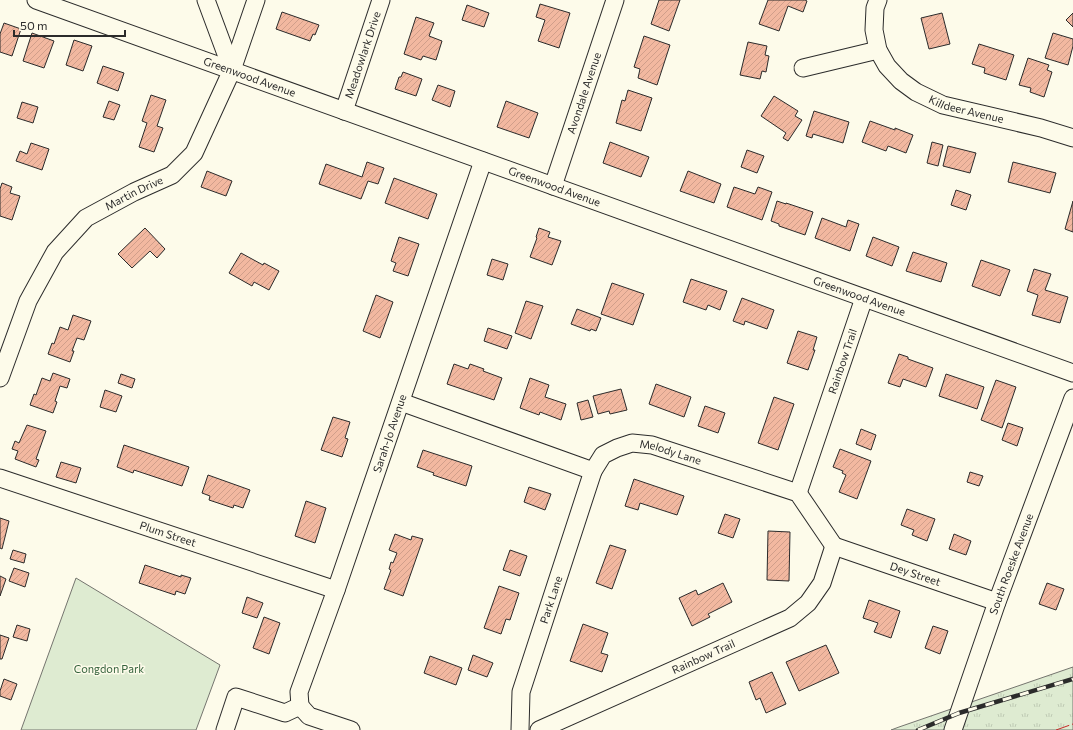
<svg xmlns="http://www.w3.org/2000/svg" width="1073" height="730" font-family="Commissioner,sans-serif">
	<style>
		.grass { fill: url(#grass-tufts); stroke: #74746e }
		.green { fill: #deebd1; stroke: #74746e }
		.building { fill: url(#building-hatch); stroke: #2b2b2b }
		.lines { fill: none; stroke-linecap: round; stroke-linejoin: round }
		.minor-casing { stroke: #2b2b2b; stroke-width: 19 }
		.minor { stroke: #fdfbea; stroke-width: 17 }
		.rail-casing { stroke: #2b2b2b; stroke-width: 4.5 }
		.rail { stroke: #fdfbea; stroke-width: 3; stroke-dasharray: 9; stroke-linecap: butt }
		.power { stroke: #c62828; stroke-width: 1; stroke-dasharray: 14 3 2 3; stroke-linecap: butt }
		.labels { text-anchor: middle; stroke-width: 3; stroke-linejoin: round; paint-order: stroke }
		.street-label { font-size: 11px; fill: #2b2b2b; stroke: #fdfbea }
		.park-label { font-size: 11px; fill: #34623c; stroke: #fdfbea }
	</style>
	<defs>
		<pattern id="grass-tufts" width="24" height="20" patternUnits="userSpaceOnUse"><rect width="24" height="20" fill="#deebd1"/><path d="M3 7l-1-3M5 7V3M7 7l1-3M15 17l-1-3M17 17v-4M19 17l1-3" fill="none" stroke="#bfcab4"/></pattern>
		<pattern id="building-hatch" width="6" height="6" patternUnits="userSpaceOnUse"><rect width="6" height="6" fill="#f2b8a0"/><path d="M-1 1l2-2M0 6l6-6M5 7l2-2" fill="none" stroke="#d09e8a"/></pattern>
	</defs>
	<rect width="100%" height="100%" fill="#fdfbea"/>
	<!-- grass -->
	<path class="grass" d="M1073 667V730H891L899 727Z"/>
	<!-- green -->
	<path class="green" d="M76 578 220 665 196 730H21Z"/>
	<!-- building -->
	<path class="building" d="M659 0H680L669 31 651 24Z
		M768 0H805L807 1 803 12 788 6 779 31 759 24Z
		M540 4 570 13 559 48 538 41 545 20 536 17Z
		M467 5 489 13 484 27 462 20Z
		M282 12 319 25 315 35 313 34 310 41 276 29Z
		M942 13 950 44 929 49 921 18Z
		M1073 13V27L1066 20Z
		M416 17 434 23 429 36 442 41 436 60 423 56 421 60 404 54Z
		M4 23 21 29 12 56 0 52V34Z
		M32 33 54 41 44 68 23 61Z
		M1053 33 1073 39V46L1068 65 1045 58Z
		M644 36 670 45 657 85 638 78 640 69 634 67Z
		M74 40 92 46 83 71 66 65Z
		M748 42 767 46 765 55 769 56 766 72 762 71 760 79 740 75Z
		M979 44 1014 55 1006 80 984 73 985 68 972 64Z
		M1028 58 1049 65 1047 70 1052 72 1044 97 1030 92 1031 88 1019 85Z
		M103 66 124 73 118 91 97 83Z
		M403 72 422 79 416 96 395 89 399 77H401Z
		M438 85 455 91 450 107 432 100Z
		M628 90 652 98 641 131 616 123 622 100 625 101Z
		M151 95 166 100 157 126 163 128 154 152 139 147 147 123 142 121Z
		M774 96 798 111 795 116 802 120 788 141 783 138 786 133 761 116Z
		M109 101 120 105 114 120 103 117Z
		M506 101 538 113 529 138 497 127Z
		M22 102 38 107 33 123 17 118Z
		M814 111 849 122 843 143 813 134 812 138 806 136Z
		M870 121 895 130V128L913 135 906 153 888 146 886 151 862 142Z
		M610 142 649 157 641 177 603 163Z
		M932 142 943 145 938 166 927 163Z
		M31 143 49 149 42 170 16 161 20 151 27 154Z
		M948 146 976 153 970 173 943 166Z
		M747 150 764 156 757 173 741 167Z
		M367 162 384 168 378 184 368 181 361 199 319 184 326 164 362 177Z
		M1013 162 1056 173 1050 193 1008 182Z
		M207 171 232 181 226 196 201 187Z
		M688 171 721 184 714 203 680 191Z
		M394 178 437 194 428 219 385 203Z
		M2 183 12 187 10 193 20 196 12 220 0 216V189Z
		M734 187 755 194 758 187 772 192 762 220 727 207Z
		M956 190 971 195 966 210 951 205Z
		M777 201 786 204V203L813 212 805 235 779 226V224L771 221Z
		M1073 201V232L1065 229Z
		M822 218 846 227 848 220 859 224 850 251 815 238Z
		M145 228 165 249 157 258 150 251 132 268 118 254Z
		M539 228 550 232 548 237 561 241 552 265 530 257 537 238 536 237Z
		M399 237 419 244 408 276 393 271 396 263 391 261Z
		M873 237 899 247 892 266 866 256Z
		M913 252 947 263 941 282 906 271Z
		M241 253 263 265 264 263 279 271 269 290 254 282 252 286 229 273Z
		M492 259 508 264 503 280 487 275Z
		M981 260 1010 270 1000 296 972 286Z
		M1034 269 1051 274 1045 290 1068 297 1060 323 1032 315 1038 295 1027 291Z
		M691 279 727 291 720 310 708 305 706 310 683 302Z
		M612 283 644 294 633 325 601 314Z
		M376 295 393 302 380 338 363 331Z
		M742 298 774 310 767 329 745 321 744 325 733 321Z
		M526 301 543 306 531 339 515 333Z
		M577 309 601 318 596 331 591 329 590 331 571 324Z
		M73 315 91 321 84 340 77 338 72 351H74L70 362 48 354 52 343 54 344 60 327 68 330Z
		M488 328 512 336 507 349 484 341Z
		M798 331 817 337 813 350H815L808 370 787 363Z
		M899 354 908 357V359L933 368 926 387 903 379 900 387 888 383Z
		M454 364 468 369 470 364 484 369 483 371 502 378 494 400 447 384Z
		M53 373 70 379 67 388 60 386 55 401 57 402 53 413 30 405 34 394 36 395 42 378 50 381Z
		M121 374 135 379 132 388 118 383Z
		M946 374 984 387 977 409 939 396Z
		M530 378 549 385 545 397 566 404 561 420 540 412 539 415 520 408Z
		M996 380 1016 387 1002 428 981 420Z
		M656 384 691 397 684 417 649 404Z
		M621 389 627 410 610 414 609 411 598 414 593 396Z
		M105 390 122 396 116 412 100 407Z
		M774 397 794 404 778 450 758 443Z
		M588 400 593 417 581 420 577 403Z
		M705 406 725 413 718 433 698 426Z
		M333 417 350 422 345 438 348 439 342 457 321 450Z
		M1008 423 1023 428 1017 446 1002 440Z
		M27 425 46 431 36 459 39 460 36 467 15 459 18 451 12 449 15 441 19 443Z
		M861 429 876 435 871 450 856 444Z
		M124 445 189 467 182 486 134 470 133 473 117 467Z
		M840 449 871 461 857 499 839 492 846 475 842 473 843 471 833 467Z
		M423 450 472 466 466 486 433 475 434 473 417 467Z
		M61 462 81 468 76 483 56 477Z
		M970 472 983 476 979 486 967 482Z
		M208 475 250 490 243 508 234 505 233 508 209 500 210 496 202 493Z
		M634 479 684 496 677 515 640 503 638 510 625 506Z
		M529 487 551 494 545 510 524 502Z
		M306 501 326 508 315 543 295 536Z
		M907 509 935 519 927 541 912 535 914 530 901 525Z
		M725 514 740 519 733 538 718 533Z
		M0 518 9 521 2 549 0 548Z
		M768 531 790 532 789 581 767 580Z
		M395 534 411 540 412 536 423 539 403 596 384 589 391 570 389 569 391 562 393 563 397 553 389 550Z
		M954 534 971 541 966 555 949 549Z
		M610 545 626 550 612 589 596 583Z
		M13 550 26 554 24 563 10 559Z
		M510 550 527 556 520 576 503 570Z
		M145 565 181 577V575L191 578 185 594 176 591 175 595 139 583Z
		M14 568 29 573 25 587 9 581Z
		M0 576 6 579 0 596Z
		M723 583 732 602 708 614 710 617 692 626 679 598 696 590 698 595Z
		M1047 583 1064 589 1056 610 1039 604Z
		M499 586 519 593 510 620 506 619 501 634 484 628Z
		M247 597 263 603 257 618 242 613Z
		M869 600 900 611 891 638 874 632 878 623 863 618Z
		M264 617 280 623 269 654 253 648Z
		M583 624 608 633 601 653 608 655 602 672 570 661Z
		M17 625 30 629 27 641 13 637Z
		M933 626 948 631 940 654 925 648Z
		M0 635 9 638 2 659H0Z
		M826 645 839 673 799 691 786 662Z
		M473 655 493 663 487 677 468 670Z
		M430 656 462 668 456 685 424 673Z
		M772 672 786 704 766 713 760 698 756 700 749 682Z
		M4 679 17 684 11 700 0 696V691Z"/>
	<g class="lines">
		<defs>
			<g id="minor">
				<path id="s1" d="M36 0 1073 373"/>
				<path d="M206 0 232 70"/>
				<path id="s2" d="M878 0 875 8 874 30 878 50 887 66 901 81 916 92 943 105 1041 128 1073 138"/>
				<path d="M803 68 878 50"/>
				<path id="s3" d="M344 111 381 0"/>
				<path id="s4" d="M553 186 615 0"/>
				<path id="s5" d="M0 378 28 301 55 252 86 218 134 192 172 175 194 153 232 70 256 0"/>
				<path id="s6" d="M401 402 593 471 603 455 617 448 632 443 652 445 798 493 834 546"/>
				<path id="s7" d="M0 478 336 590"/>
				<path id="s8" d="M798 493 864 298"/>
				<path id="s9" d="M834 546 997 602"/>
				<path id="s10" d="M300 706 299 692 336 590 483 161"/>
				<path d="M300 706 309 716 351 730"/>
				<path d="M225 730 236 697 285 713 300 706"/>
				<path id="s11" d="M520 730 521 692 593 471"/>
				<path id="s12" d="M539 730 790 618 808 603 822 583 834 546"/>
				<path id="s13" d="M953 730 997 602 1073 398"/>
			</g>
		</defs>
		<!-- minor casing -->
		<use href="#minor" class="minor-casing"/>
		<!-- minor -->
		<use href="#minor" class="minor"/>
		<defs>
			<path id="rail" d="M918 730 959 713 1073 679"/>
		</defs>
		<!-- rail casing -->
		<use href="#rail" class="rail-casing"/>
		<!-- rail -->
		<use href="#rail" class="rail"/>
		<!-- power -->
		<path class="power" d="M1056 730 1073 724"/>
	</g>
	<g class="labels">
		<!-- street labels -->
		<g class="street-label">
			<text dy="4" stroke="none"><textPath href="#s3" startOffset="59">Meadowlark Drive</textPath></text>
			<text dy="4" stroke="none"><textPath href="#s1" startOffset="227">Greenwood Avenue</textPath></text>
			<text dy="4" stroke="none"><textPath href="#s4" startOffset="98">Avondale Avenue</textPath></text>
			<text dy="4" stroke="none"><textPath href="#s2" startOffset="162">Killdeer Avenue</textPath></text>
			<text dy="4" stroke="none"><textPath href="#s1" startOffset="551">Greenwood Avenue</textPath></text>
			<text dy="4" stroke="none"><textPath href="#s5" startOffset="238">Martin Drive</textPath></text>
			<text dy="4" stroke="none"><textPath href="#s1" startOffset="875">Greenwood Avenue</textPath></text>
			<text dy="4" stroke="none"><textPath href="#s8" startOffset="139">Rainbow Trail</textPath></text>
			<text dy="4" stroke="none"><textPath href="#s10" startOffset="288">Sarah-Jo Avenue</textPath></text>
			<text dy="4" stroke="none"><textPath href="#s6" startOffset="294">Melody Lane</textPath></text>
			<text dy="4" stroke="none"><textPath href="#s7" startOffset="177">Plum Street</textPath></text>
			<text dy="4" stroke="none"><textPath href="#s13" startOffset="176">South Roeske Avenue</textPath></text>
			<text dy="4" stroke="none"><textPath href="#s9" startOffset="86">Dey Street</textPath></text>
			<text dy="4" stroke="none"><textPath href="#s11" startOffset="135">Park Lane</textPath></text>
			<text dy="4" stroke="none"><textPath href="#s12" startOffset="180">Rainbow Trail</textPath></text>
		</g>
		<!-- park labels -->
		<g class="park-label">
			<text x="109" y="673">Congdon Park</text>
		</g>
	</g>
	<!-- scale -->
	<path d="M14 30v6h111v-6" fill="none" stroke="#2b2b2b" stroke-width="2"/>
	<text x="20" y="30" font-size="12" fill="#2b2b2b" stroke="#fdfbea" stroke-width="3" paint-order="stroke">50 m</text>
</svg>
